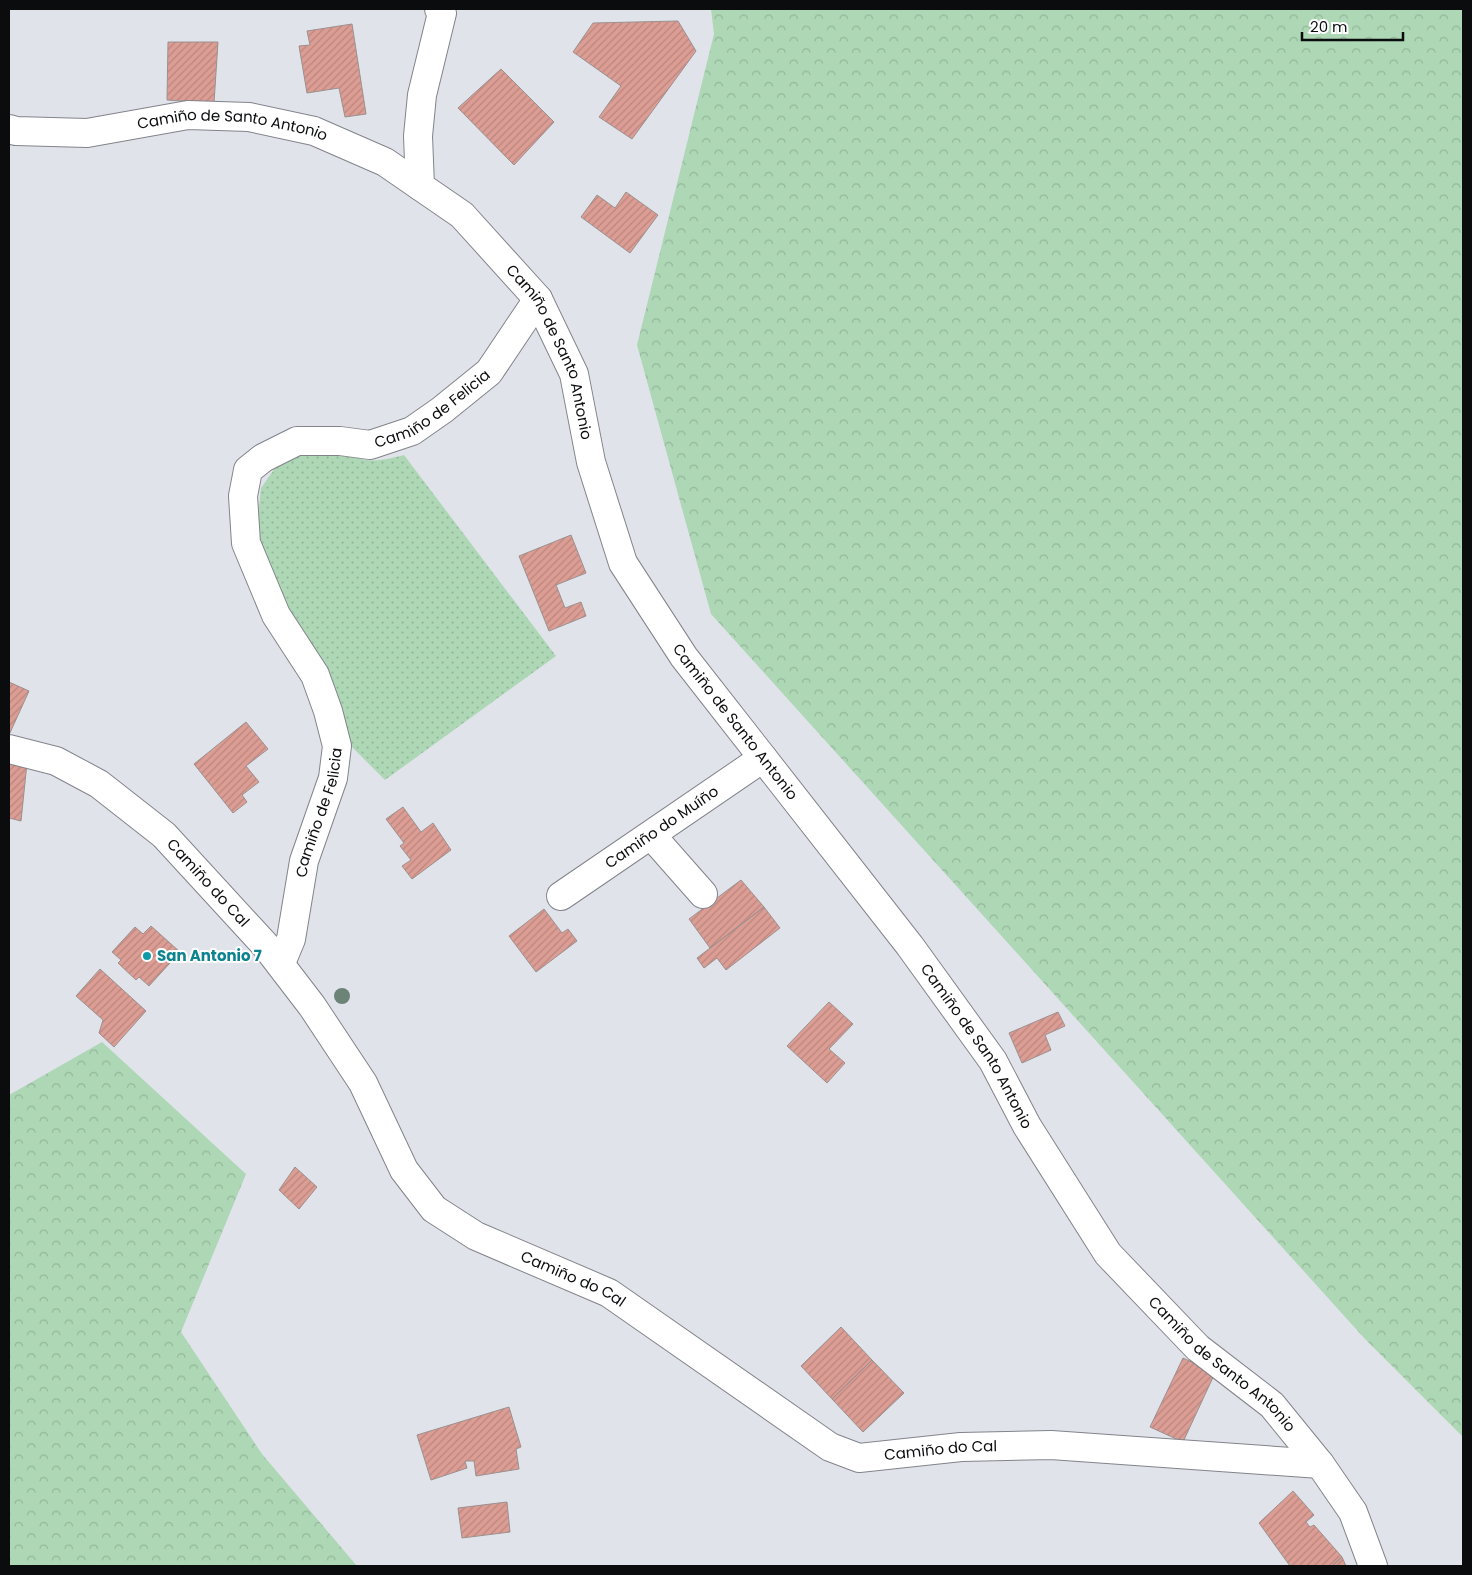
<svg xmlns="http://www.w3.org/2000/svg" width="1472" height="1575" font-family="Poppins,sans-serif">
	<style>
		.grass { fill: url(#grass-dots) }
		.forest { fill: url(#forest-crowns) }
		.building { fill: url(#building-hatch); stroke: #9a918f }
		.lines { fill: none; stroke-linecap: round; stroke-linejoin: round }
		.minor-casing { stroke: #82848b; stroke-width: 30 }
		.minor { stroke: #fff; stroke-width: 28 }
		.tree { fill: #6c8378 }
		.culture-dot { fill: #0f9aa8; stroke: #fff; stroke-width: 2 }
		.labels { text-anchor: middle; stroke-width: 4; stroke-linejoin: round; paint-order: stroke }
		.street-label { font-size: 15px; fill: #0b0c0e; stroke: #fff }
		.culture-label { font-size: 15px; font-weight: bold; fill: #0d838f; stroke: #fff; text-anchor: start }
	</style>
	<defs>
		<pattern id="grass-dots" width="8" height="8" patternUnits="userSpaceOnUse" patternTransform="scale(1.25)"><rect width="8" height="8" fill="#add7b5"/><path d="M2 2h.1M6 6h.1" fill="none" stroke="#94b79a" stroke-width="1.8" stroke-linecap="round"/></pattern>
		<pattern id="forest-crowns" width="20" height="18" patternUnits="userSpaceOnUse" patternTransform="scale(1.25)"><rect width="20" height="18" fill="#add7b5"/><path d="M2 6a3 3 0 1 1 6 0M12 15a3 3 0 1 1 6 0" fill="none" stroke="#94b79a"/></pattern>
		<pattern id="building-hatch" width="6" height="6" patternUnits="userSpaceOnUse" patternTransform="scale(1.25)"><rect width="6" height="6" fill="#dc9d94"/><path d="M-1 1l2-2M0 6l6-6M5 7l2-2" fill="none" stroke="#bb867e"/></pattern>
	</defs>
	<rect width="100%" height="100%" fill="#e1e3eb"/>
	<!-- grass -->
	<path class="grass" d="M337 449C366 463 373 463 404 455L556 656 385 780 338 733 284 608 259 546 258 516 261 488 280 461 298 450Z"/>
	<!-- forest -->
	<path class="forest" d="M711 9H1463V1437L1365 1339 711 614 637 345 714 34Z
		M102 1042 246 1174 181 1332 262 1454 357 1566H9V1095Z"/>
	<!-- building -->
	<path class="building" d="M678 21 696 51 632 139 599 117 621 86 573 52 593 23Z
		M352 24 366 114 345 117 339 88 307 93 299 46 310 45 307 31Z
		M168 42H218L214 103 167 100Z
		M501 69 554 122 514 165 458 108Z
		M626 192 658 215 630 253 581 217 597 195 615 208Z
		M571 535 586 573 556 585 565 608 581 602 586 616 549 631 519 556Z
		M9 682 29 691 9 735Z
		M246 722 268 749 246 766 259 782 242 795 247 802 233 813 194 764Z
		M9 756 27 763 21 821 9 818Z
		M403 807 421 832 433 823 451 850 412 879 402 866 411 860 400 846 404 843 386 819Z
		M741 880 764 907 710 948 689 919Z
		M764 907 780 928 726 970 717 958 704 968 697 958Z
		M544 909 562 933 568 929 577 941 536 972 509 936Z
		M151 926 180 952 149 986 139 977 136 980 118 963 121 960 112 952 135 927 143 934Z
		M100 969 146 1011 114 1047 99 1033 103 1020 76 996Z
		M829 1002 853 1024 829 1049 845 1063 827 1083 787 1046Z
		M1058 1012 1065 1026 1045 1035 1051 1050 1022 1063 1009 1033Z
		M295 1167 317 1187 299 1209 279 1190Z
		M841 1327 872 1360 832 1399 801 1366Z
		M1183 1358 1215 1373 1183 1442 1150 1427Z
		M872 1360 904 1393 863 1432 832 1399Z
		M509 1407 521 1447 516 1449 519 1469 476 1476 474 1461H465L467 1468 431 1480 417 1435Z
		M1293 1491 1314 1515 1306 1522 1310 1527 1314 1525 1342 1557 1332 1566H1290L1259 1523Z
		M507 1502 510 1532 462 1538 458 1508Z
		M1342 1557 1346 1566H1332Z"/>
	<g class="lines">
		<defs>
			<g id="minor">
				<path id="s1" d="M9 129 16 131 87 133 188 115 249 117 314 131 385 162 462 215 538 299 574 374 591 462 623 563 684 657 910 946 993 1061 1027 1126 1108 1254 1198 1348 1272 1405 1320 1464 1353 1512 1373 1566"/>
				<path d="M420 186 418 136 422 95 442 13 439 9"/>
				<path id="s2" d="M9 749 56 761 99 784 164 835 266 946 312 1006 363 1083 404 1170 434 1209 476 1236 609 1293 830 1447 859 1458 961 1447 1051 1445 1320 1464"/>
				<path d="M651 835 703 894"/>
				<path id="s3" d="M561 896 763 758"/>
				<path id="s4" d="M281 963 291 939 304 861 333 778 337 746 328 711 315 675 276 615 246 543 243 496 248 470 263 458 297 441H340L370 445 412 431 442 410 489 372 538 299"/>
			</g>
		</defs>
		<!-- minor casing -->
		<use href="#minor" class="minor-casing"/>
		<!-- minor -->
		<use href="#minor" class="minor"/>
	</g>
	<!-- trees -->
	<circle class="tree" cx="342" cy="996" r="8"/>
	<!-- markers -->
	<circle class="culture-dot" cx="147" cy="956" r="5"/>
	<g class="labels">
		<!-- street labels -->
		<g class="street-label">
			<text dy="5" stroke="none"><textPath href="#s1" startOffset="226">Camiño de Santo Antonio</textPath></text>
			<text dy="5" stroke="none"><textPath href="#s1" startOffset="646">Camiño de Santo Antonio</textPath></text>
			<text dy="5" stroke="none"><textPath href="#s4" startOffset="726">Camiño de Felicia</textPath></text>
			<text dy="5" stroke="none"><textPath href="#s1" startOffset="1066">Camiño de Santo Antonio</textPath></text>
			<text dy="5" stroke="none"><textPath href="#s4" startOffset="156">Camiño de Felicia</textPath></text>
			<text dy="5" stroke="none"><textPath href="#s3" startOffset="122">Camiño do Muíño</textPath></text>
			<text dy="5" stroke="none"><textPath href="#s2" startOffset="245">Camiño do Cal</textPath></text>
			<text dy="5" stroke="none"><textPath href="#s1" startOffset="1471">Camiño de Santo Antonio</textPath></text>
			<text dy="5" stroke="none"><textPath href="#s2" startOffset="800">Camiño do Cal</textPath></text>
			<text dy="5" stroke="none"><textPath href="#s1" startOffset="1876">Camiño de Santo Antonio</textPath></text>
			<text dy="5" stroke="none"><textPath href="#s2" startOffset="1221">Camiño do Cal</textPath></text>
		</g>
		<!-- culture labels -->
		<g class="culture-label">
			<text x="157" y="961">San Antonio 7</text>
		</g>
	</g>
	<!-- border -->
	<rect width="1472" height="1575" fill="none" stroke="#0b0c0e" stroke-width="20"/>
	<!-- scale -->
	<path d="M1302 32v8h101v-8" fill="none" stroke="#0b0c0e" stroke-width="2.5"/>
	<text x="1310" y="32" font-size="15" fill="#0b0c0e" stroke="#ffffff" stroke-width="4" paint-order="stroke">20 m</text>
</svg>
